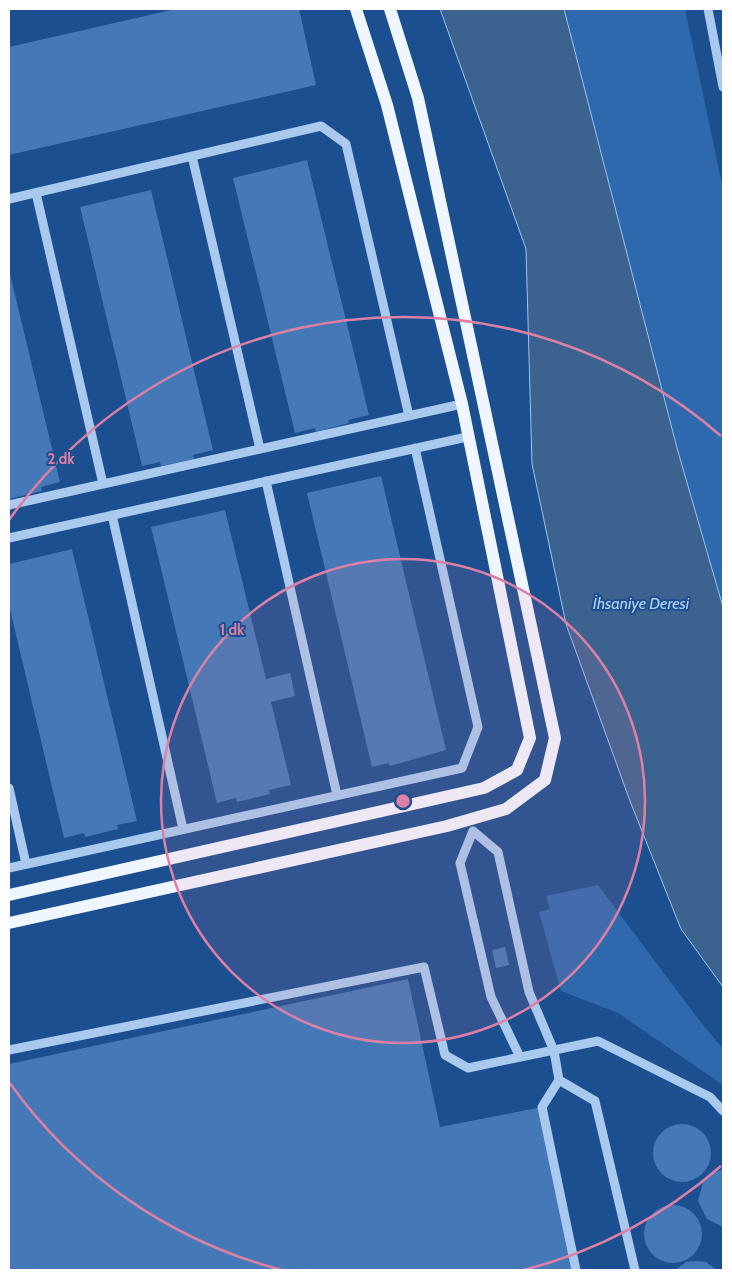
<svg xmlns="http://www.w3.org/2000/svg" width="732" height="1279" font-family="Cabin,sans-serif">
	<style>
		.green { fill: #2e69ad }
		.water { fill: #3c6290; stroke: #9cc4f0 }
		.building { fill: #4478b7 }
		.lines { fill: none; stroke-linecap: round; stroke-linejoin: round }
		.minor { stroke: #a9c9ee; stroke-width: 9 }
		.major { stroke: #f0f6ff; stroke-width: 12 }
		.ring { fill: none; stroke: #dd80a5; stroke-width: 2.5 }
		.labels { text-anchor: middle; stroke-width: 4; stroke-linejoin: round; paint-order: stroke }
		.water-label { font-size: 16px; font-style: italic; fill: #b5d3f5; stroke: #1b4f8f }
		.centre { fill: #dd80a5; stroke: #1b4f8f; stroke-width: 2.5 }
		.ring-label { font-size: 15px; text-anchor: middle; font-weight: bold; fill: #dd80a5; stroke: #1b4f8f; stroke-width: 4; stroke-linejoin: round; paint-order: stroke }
	</style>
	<rect width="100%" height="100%" fill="#1b4f8f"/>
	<!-- green -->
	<path class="green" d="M564 9H685L723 189V607L677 448Z
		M598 885 696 1016 723 1049V1085L618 1013 561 991 539 912 550 909 546 896Z"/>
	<!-- water -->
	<path class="water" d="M440 9H564L677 448 723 607V987L681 929 630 801 566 624 532 464 526 249Z"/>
	<!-- building -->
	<path class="building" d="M176 9H299L316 85 9 155V47Z
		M307 160 369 415 348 420 349 423 316 432 315 428 295 433 233 178Z
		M151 190 213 450 193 455 194 459 161 466 160 462 142 466 80 207Z
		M9 270 60 482 41 487 42 491 9 499Z
		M381 476 446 750 390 766 389 763 372 767 307 493Z
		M225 510 266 679 290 673 295 696 271 702 291 785 269 790 270 794 237 802 236 798 217 803 151 527Z
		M72 549 137 821 117 825 118 829 85 837 84 833 64 838 9 605V564Z
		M505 947 509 965 496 968 492 950Z
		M408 979 440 1127 542 1107 577 1270H9V1064Z
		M653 1153a29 29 0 1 1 58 0a29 29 0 1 1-58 0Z
		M723 1169V1227L707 1219 698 1201 703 1182 709 1175Z
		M644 1234a29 29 0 1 1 58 0a29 29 0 1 1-58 0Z
		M696 1261 706 1262 717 1270H675L686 1262Z"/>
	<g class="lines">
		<!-- minor -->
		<path class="minor" d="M708 9 723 87
			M192 156 260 449
			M36 193 103 484
			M9 199 321 126 346 144 409 416
			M266 481 337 795
			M9 505 462 404
			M112 515 183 829
			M9 538 467 437
			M9 788 26 864
			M9 868 462 768 478 727 415 448
			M9 1050 424 967 445 1055 468 1068 598 1041 710 1097 723 1111
			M520 1057 491 997 460 863 473 831 498 852 529 992 554 1051 559 1080 542 1107 576 1270
			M559 1080 595 1101 635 1270"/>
		<!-- major -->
		<path class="major" d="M9 895 484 788 517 770 530 738 462 404 387 105 356 9
			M9 923 447 826 506 809 545 780 555 738 418 98 390 9"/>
	</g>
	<!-- distance rings -->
	<circle cx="403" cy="801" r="242" fill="#dd80a5" fill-opacity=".12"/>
	<g class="ring">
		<circle cx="403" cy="801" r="242"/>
		<path d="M721 1166A484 484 0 0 1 524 1270M282 1270A484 484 0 0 1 9 1082M9 520A484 484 0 0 1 721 436"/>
	</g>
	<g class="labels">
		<!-- water labels -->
		<g class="water-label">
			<text x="641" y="609">İhsaniye Deresi</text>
		</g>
	</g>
	<circle cx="403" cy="801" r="8" class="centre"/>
	<g class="ring-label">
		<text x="61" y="464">2 dk</text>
		<text x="232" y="635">1 dk</text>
	</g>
	<!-- border -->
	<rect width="732" height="1279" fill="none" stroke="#ffffff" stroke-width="20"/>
</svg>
